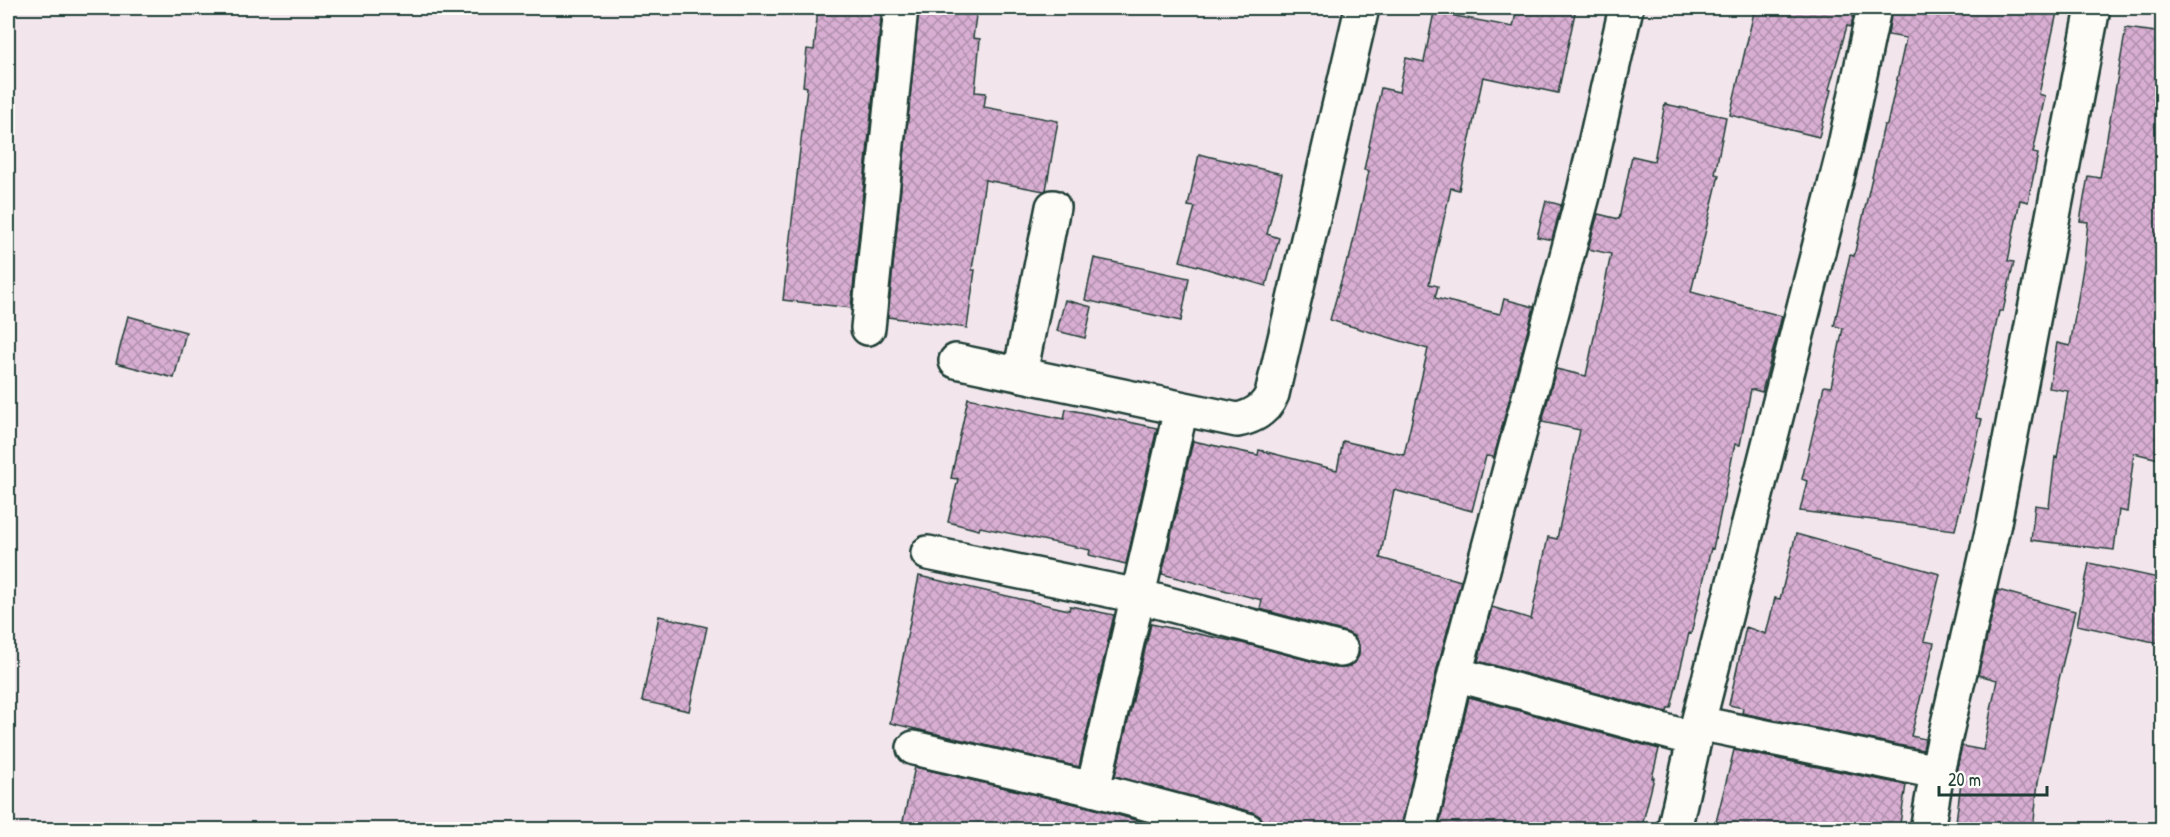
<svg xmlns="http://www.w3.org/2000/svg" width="2170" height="837" font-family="'Patrick Hand',sans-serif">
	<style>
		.building { fill: url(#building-cross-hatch); stroke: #1f3d34; stroke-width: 1.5 }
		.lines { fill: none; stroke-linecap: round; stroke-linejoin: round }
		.minor-casing { stroke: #1f3d34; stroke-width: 38 }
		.minor { stroke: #fdfcf7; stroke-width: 33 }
	</style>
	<defs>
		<pattern id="building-cross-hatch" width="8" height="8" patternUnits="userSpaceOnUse" patternTransform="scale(1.5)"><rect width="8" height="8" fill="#d9aed3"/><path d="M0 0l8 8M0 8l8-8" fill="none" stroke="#af8fac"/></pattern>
	</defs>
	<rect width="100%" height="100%" fill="#f2e5ec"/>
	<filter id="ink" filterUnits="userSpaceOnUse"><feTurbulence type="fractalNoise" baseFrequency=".0167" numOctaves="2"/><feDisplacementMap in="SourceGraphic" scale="12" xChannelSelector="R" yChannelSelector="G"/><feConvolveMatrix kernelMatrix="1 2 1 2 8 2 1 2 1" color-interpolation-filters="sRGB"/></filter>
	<g filter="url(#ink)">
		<!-- building -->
		<path class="building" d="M818 8H882L851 308 783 300 807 87 803 86 807 49 814 50Z
			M919 8H977L973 38 980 39 975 92 986 93 984 107 1058 121 1046 190 1044 191 985 180 972 270H975L967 328 888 317Z
			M1517 8H1576L1558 93 1483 77 1459 190 1451 188 1429 284 1438 286 1435 298 1500 314 1504 299 1534 307 1494 457 1486 456 1472 511 1394 490 1380 558 1461 581 1437 669 1401 830H1265L1261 817 1252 812 1115 776 1151 624 1251 645 1336 668H1346L1355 663 1359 655V645L1354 636 1346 632 1260 609 1262 600 1162 574 1193 441 1258 455 1259 450 1337 470 1343 441 1404 455 1428 349 1330 320 1347 260H1349L1369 171 1364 170 1381 88 1399 92 1406 58 1424 62 1434 12 1513 27Z
			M1755 8H1855L1851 27 1847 26 1829 89 1831 90 1819 137 1730 115Z
			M1892 8H2058L2039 94 2045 96 2033 153 2038 154 2028 202 2020 200 2008 261 2014 262 2003 311H1999L1976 418 1982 419 1955 530 1800 511 1807 481 1802 479 1824 386 1831 387 1843 328 1834 326 1850 255 1854 256 1884 125H1887L1906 38 1888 35Z
			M2126 28 2163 33V460L2134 453 2127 512 2119 510 2114 550 2031 540 2035 505 2049 507 2055 457 2057 458 2068 391 2049 388 2057 343 2070 346 2084 262 2088 222 2080 221 2088 176 2100 178Z
			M1665 104 1726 117 1715 174 1719 175 1691 292 1782 316 1762 392 1751 389 1740 445 1735 444 1713 549 1711 548 1691 634 1689 633 1671 708H1668L1667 712 1478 661 1492 607 1531 619 1548 537 1557 539 1580 430 1542 422 1556 369 1586 376 1611 254 1588 249 1598 214 1619 219 1632 156 1654 161Z
			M1199 154 1282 174 1267 234 1279 238 1266 286 1180 261 1195 207 1188 206Z
			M1546 201 1561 205 1552 240 1537 237Z
			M1094 258 1189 278 1181 321 1085 300Z
			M1065 300 1092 307 1085 338 1057 331Z
			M128 316 186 332 174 378 116 363Z
			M968 398 1064 419 1066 409 1157 428 1126 564 1089 555 1090 550 980 527 979 530 948 522 958 479 951 478Z
			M1796 534 1940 574 1924 641 1934 643 1911 736 1925 739 1923 750 1742 713 1743 708 1729 705 1746 627 1766 634 1775 598 1780 599Z
			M2089 563 2163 579V644L2077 625Z
			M919 576 1069 610 1070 606 1114 615 1079 767 890 723Z
			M1998 590 2075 611 2053 705 2038 782 2033 830H1955L1962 774 1956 773 1962 746 1983 750 1997 680 1978 675Z
			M659 616 707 627 689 711 642 701Z
			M1469 697 1659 749 1652 778H1654L1641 830H1438Z
			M1734 750 1906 785 1899 830H1714Z
			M915 767 1088 807 1172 830H901Z"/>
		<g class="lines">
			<defs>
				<path id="minor" d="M868 328 901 8
					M956 361 1237 420C1253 417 1266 409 1272 394L1362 8
					M1020 374 1053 207
					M928 553 1138 596 1341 650
					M1455 674 1694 739
					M1698 723 1844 150 1874 8
					M914 748 1093 789 1247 830
					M1093 789 1181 409
					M1419 830 1455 674 1584 192 1626 8
					M1674 830 1698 723 1937 772
					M1927 830 1937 772 1994 523 2093 8"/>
			</defs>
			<!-- minor casing -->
			<use href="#minor" class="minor-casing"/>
			<!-- minor -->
			<use href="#minor" class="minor"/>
		</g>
	</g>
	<!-- margin -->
	<rect width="2170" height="837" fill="none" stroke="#fdfcf7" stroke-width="30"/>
	<rect x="15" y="15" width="2140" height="807" fill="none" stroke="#1f3d34" stroke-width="2" filter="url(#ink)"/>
	<!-- scale -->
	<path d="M1939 786v9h108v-9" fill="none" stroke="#1f3d34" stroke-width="3"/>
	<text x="1948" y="786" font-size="18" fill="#1f3d34" stroke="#fdfcf7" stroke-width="4.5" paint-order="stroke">20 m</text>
</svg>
